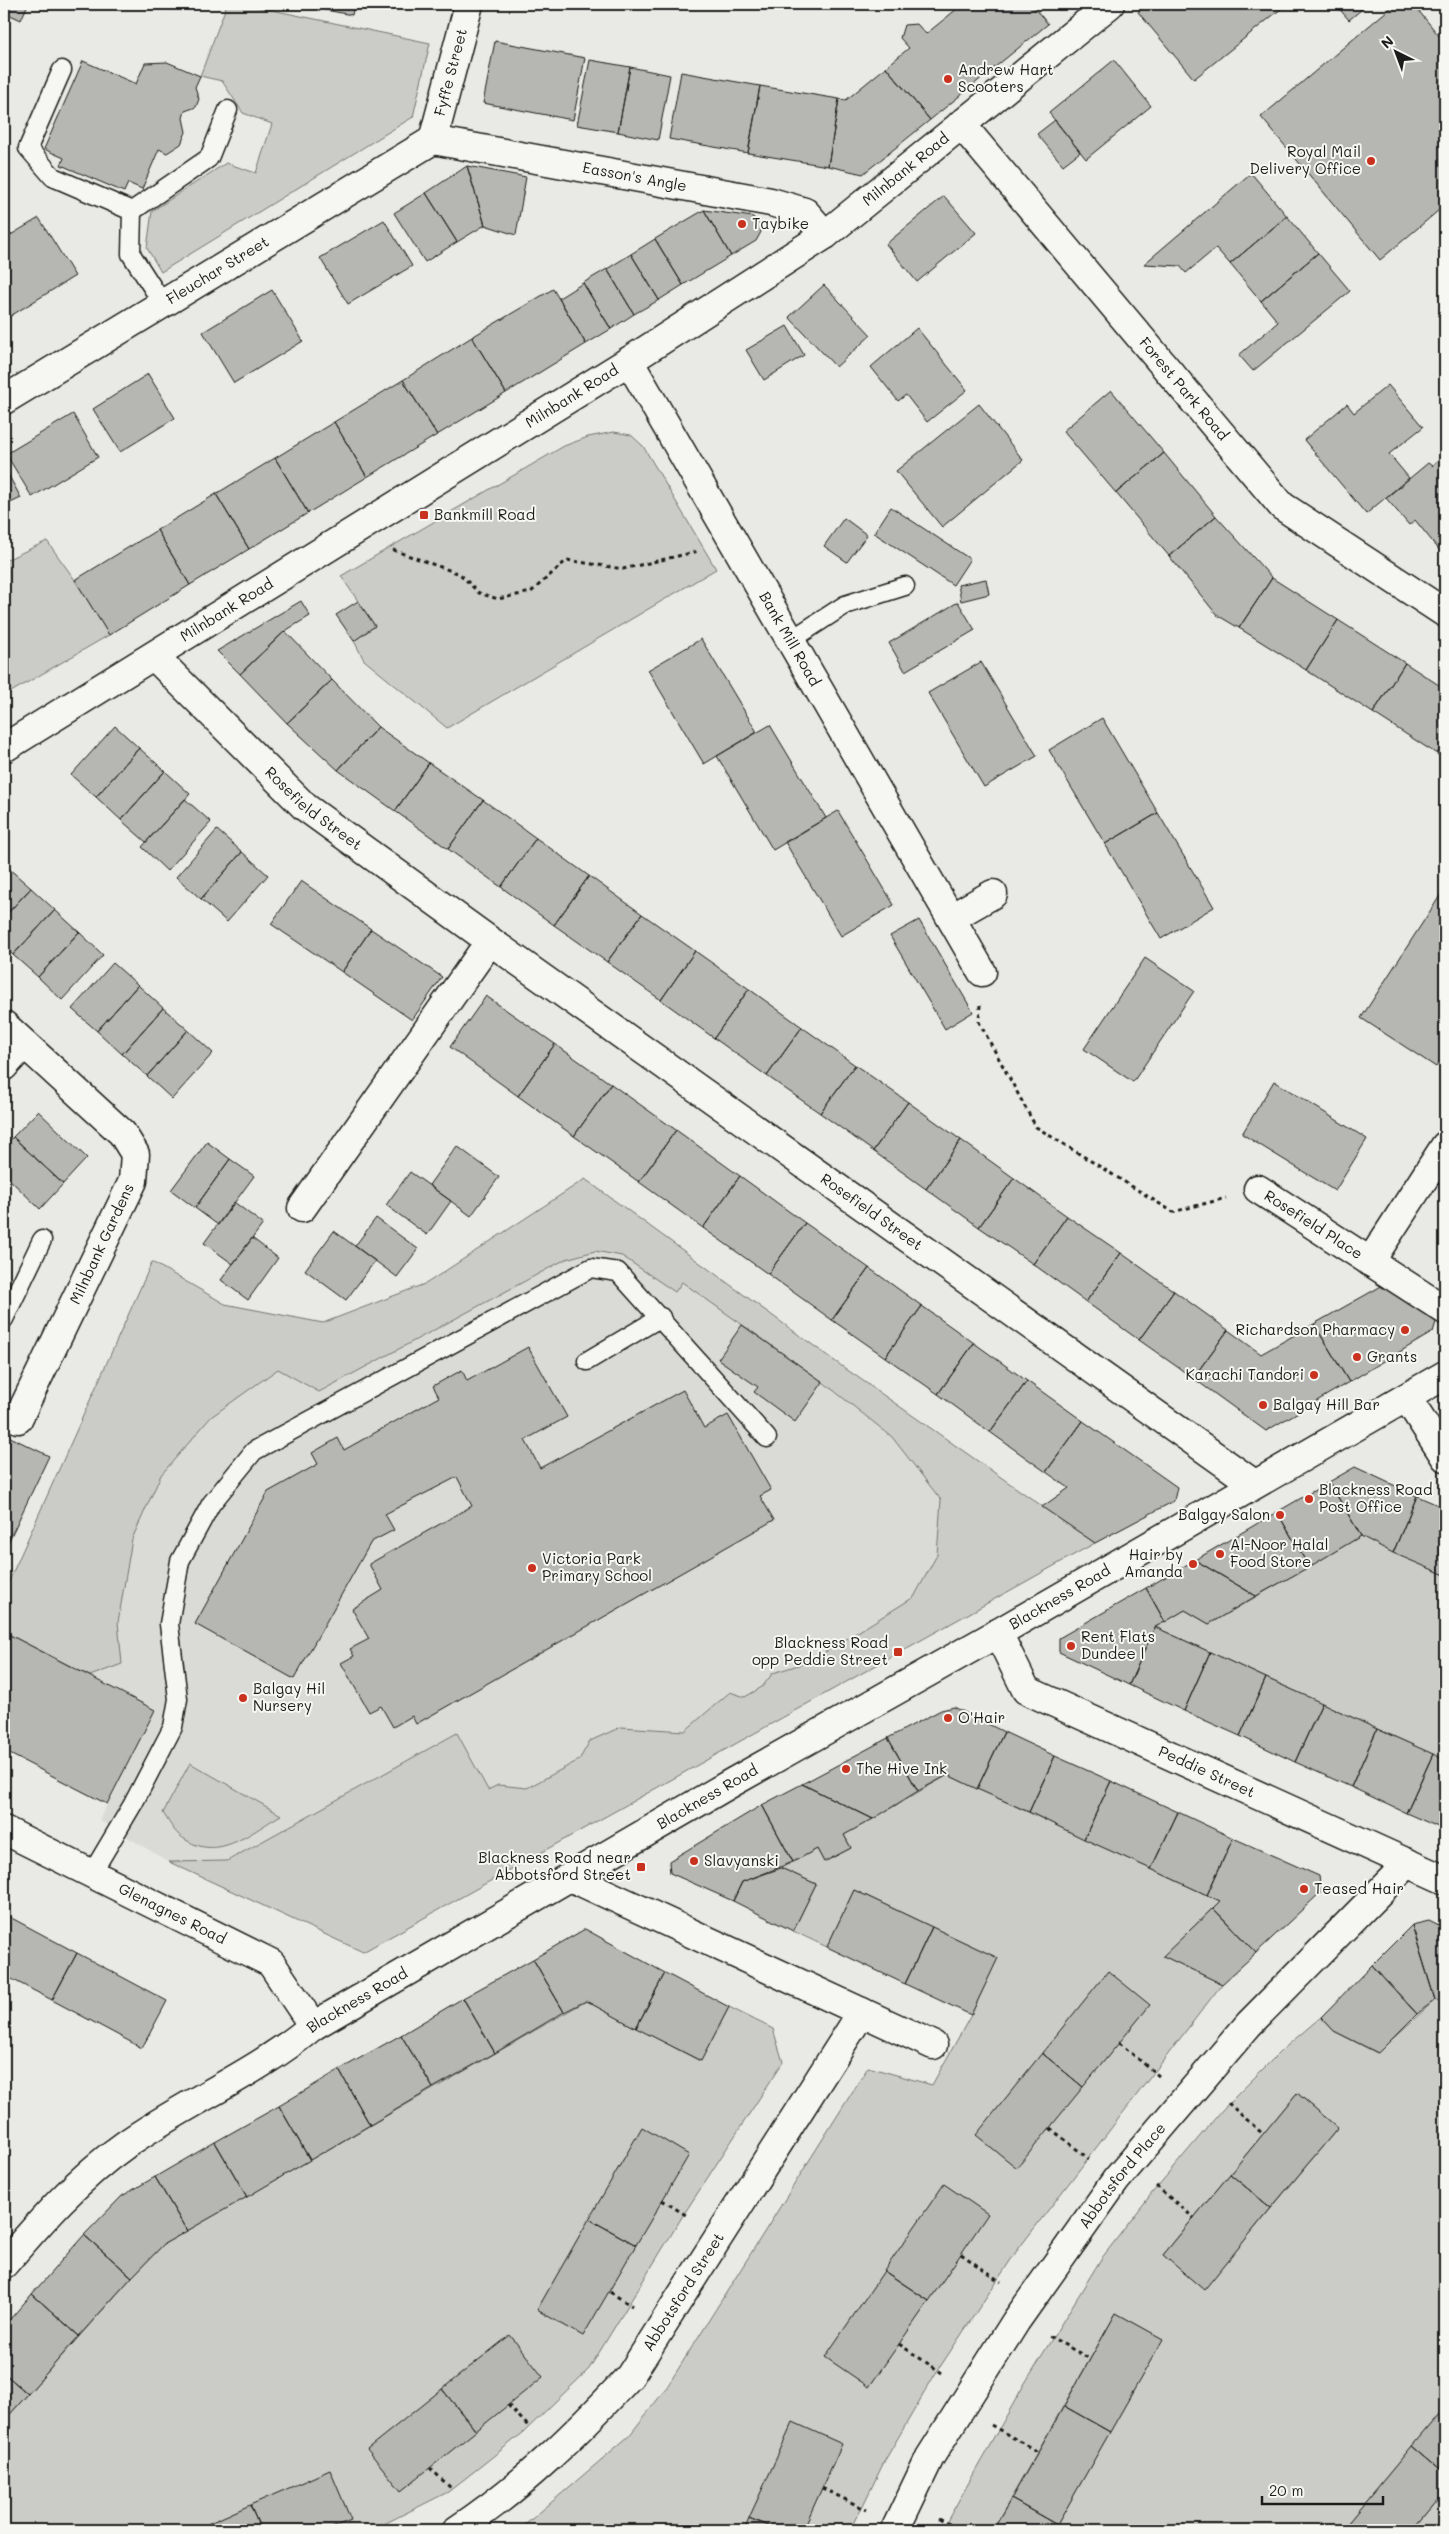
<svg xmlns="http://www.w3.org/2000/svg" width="1449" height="2534" font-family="Mali,sans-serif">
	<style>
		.built { fill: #dadad6 }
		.green { fill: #cbcbc7; stroke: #747472; fill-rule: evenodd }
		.building { fill: #b6b6b3; stroke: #1c1c1c }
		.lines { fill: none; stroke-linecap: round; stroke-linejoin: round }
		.service-casing { stroke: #1c1c1c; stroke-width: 21 }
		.minor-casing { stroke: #1c1c1c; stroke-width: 31 }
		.tertiary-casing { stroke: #1c1c1c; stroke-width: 31 }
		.path { stroke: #1c1c1c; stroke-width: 3; stroke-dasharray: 4 4; stroke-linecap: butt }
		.service { stroke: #f6f6f2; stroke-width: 18 }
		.minor { stroke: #f6f6f2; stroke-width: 28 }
		.tertiary { stroke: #f6f6f2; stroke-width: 28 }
		.poi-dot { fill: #c8321e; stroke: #f6f6f2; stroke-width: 2 }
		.labels { text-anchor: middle; stroke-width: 4; stroke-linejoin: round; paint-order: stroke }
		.poi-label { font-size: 15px; fill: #1c1c1c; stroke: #f6f6f2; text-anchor: start }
		.street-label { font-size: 15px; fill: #1c1c1c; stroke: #f6f6f2 }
	</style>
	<rect width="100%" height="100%" fill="#e9e9e5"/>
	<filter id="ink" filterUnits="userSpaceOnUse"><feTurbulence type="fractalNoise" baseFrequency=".02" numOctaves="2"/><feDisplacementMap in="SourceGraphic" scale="10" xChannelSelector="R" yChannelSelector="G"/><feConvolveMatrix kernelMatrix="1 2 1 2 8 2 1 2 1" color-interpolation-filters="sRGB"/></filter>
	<g filter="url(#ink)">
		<!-- built -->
		<path class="built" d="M585 1179 836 1362 1095 1543 363 1952 169 1862 99 1820 155 1710 4 1632V1592L152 1262 225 1304 323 1323 427 1283Z"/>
		<!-- green -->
		<path class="green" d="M227 4H243L430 43 413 117 161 272 147 248 152 211 226 163 256 173 272 124 243 113 222 81 200 76Z
			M614 432 631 435 643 446 716 569 447 728 364 660 354 641 375 626 341 576 564 446 588 437Z
			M47 541 75 580 109 635 4 696V561Z
			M585 1179 836 1362 1095 1543 363 1952 169 1862 227 1861 457 1733 488 1790 498 1785 527 1788 579 1760 590 1741 621 1727 685 1731 730 1692 745 1697 762 1687 773 1673 811 1661 914 1597 937 1555 941 1500 892 1437 823 1382 682 1282 675 1292 622 1256 595 1251 566 1259 319 1392 278 1369 211 1417 161 1475 132 1539 118 1622 122 1664 90 1676 4 1632V1592L152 1262 225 1304 323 1323 427 1283Z
			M1361 1536 1445 1575V1760L1155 1627 1185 1610 1209 1624Z
			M190 1763 281 1815C248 1834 216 1865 179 1835 173 1830 168 1820 163 1813Z
			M948 1775 1220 1901 1164 1956 1222 1984 1016 2252 934 2376 884 2462 851 2530H519L629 2436 665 2390 868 2067 932 2085 971 2015 997 1958 854 1890 827 1947 793 1931 816 1884 781 1868 817 1849 824 1862 851 1848 844 1835Z
			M1435 2000 1445 2004V2407L1342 2530H1054L1162 2339 1116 2313 993 2530H942L1025 2383 1101 2259 1152 2193 1223 2109 1282 2050 1321 2017 1334 2031 1377 2053ZM1297 2093 1338 2128 1204 2289 1163 2255Z
			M586 2001 700 2061 729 2007 773 2029 783 2062 682 2217 589 2369 524 2432 448 2492 372 2530H4V2421L132 2277 164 2244Z
			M1445 2492V2530H1413Z"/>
		<!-- building -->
		<path class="building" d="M8 4H28L21 20 4 12Z
			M315 4H354L352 15 315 8Z
			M963 4H1031L1048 24 930 120 886 67 909 48 900 38 904 25 917 24 926 34Z
			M1148 4H1287L1194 79 1138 12Z
			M1335 4H1368L1349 20Z
			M1395 4H1413L1445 43V205L1380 260 1261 117Z
			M495 41 585 58 573 120 483 103Z
			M590 60 630 67 618 132 577 125Z
			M1114 60 1151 106 1086 159 1049 113Z
			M83 61 136 84 145 63 167 62 200 76 195 87 199 99 196 107 185 111 183 118 186 132 181 144 167 153 159 149 142 189 128 183 124 192 61 165 64 158 44 149Z
			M630 67 670 75 658 140 618 132Z
			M886 67 930 120 863 174 828 166 839 99 846 100Z
			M681 72 760 86 748 153 669 139Z
			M760 86 839 99 828 166 748 153Z
			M1055 120 1080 152 1063 165 1037 134Z
			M467 166 485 225 457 242 426 193Z
			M467 166 526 177 516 235 485 225Z
			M1251 173 1287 216 1230 264 1216 248 1186 273 1180 266 1144 264Z
			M426 193 457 242 425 262 394 213Z
			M944 196 976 233 917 282 886 244Z
			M704 210 753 217 760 224 761 232 756 241 731 256Z
			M704 210 731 256 683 285 655 239Z
			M1287 216 1318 253 1261 301 1230 264Z
			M39 218 75 276 4 320V239Z
			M384 220 412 266 348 304 320 258Z
			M655 239 683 285 659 300 631 254Z
			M1318 253 1350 291 1253 371 1239 355 1278 322 1261 301Z
			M631 254 659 300 634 314 607 269Z
			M607 269 634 314 611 329 583 283Z
			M583 283 611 329 586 344 559 298Z
			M824 285 871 335 836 367 789 317Z
			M553 289 586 344 506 393 472 337Z
			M272 290 303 341 234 383 203 332Z
			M787 326 804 355 764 380 746 350Z
			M917 328 967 390 927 422 906 395 898 401 871 367Z
			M472 337 506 393 437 435 403 380Z
			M148 374 175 418 120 452 93 409Z
			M403 380 437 435 367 477 334 422Z
			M1388 385 1423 427 1389 454 1409 478 1366 514 1304 440 1347 404 1354 413Z
			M1111 390 1164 453 1116 493 1063 431Z
			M979 404 1023 460 942 527 896 471Z
			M73 414 98 457 32 497 6 454Z
			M334 422 367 477 308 513 275 458Z
			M1164 453 1216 516 1169 556 1116 493Z
			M1445 455V557L1415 520 1409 525 1386 498 1428 463 1432 466Z
			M275 458 308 513 249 549 216 494Z
			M4 467 21 498 4 506Z
			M216 494 249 549 190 585 157 530Z
			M891 507 970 559 953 585 874 533Z
			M1216 516 1272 578 1239 628 1217 615 1169 556Z
			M844 518 867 535 847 562 824 546Z
			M157 530 190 585 109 635 75 580Z
			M1272 578 1338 620 1306 670 1239 628Z
			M986 579 989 594 961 601 958 585Z
			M301 601 310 616 285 631 240 674 217 651Z
			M358 601 375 626 354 641 336 615Z
			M958 602 975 630 905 671 889 643Z
			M1338 620 1405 663 1373 713 1306 670Z
			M285 631 332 680 287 723 240 674Z
			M701 639 757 732 704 764 648 670Z
			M981 662 1037 756 984 787 928 693Z
			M1405 663 1445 689V742L1437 754 1373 713Z
			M332 680 378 727 338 770 287 723Z
			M1102 718 1158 813 1105 844 1049 750Z
			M770 725 826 818 773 850 717 756Z
			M115 726 139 748 96 797 71 775Z
			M378 727 429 763 395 811 338 770Z
			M1445 742V760L1437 754Z
			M139 748 165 771 121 820 96 797Z
			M429 763 483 800 448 849 395 811Z
			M165 771 190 794 146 842 121 820Z
			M185 799 211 822 167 871 142 847Z
			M483 800 536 838 501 887 448 849Z
			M838 811 894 905 841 936 785 842Z
			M1158 813 1214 907 1161 939 1105 844Z
			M217 830 242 852 201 899 176 877Z
			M536 838 589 876 554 925 501 887Z
			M242 852 268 875 227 922 201 899Z
			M6 866 31 888 4 917V868Z
			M589 876 642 914 607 962 554 925Z
			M301 881 371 929 342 972 271 924Z
			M31 888 55 910 13 955 4 946V917Z
			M1445 888V1053L1436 1067 1361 1018Z
			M55 910 79 932 38 977 13 955Z
			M642 914 695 951 661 1000 607 962Z
			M919 920 973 1012 945 1029 890 936Z
			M371 929 442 977 412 1020 342 972Z
			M79 932 103 955 62 1000 38 977Z
			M695 951 749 989 714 1038 661 1000Z
			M1145 958 1194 991 1133 1082 1084 1049Z
			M113 963 138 985 97 1031 72 1009Z
			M138 985 163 1008 122 1054 97 1031Z
			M749 989 802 1027 767 1076 714 1038Z
			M486 996 555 1044 518 1096 450 1047Z
			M163 1008 188 1030 147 1076 122 1054Z
			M802 1027 855 1065 820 1113 767 1076Z
			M188 1030 213 1053 172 1099 147 1076Z
			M555 1044 611 1084 574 1136 518 1096Z
			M855 1065 908 1102 873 1151 820 1113Z
			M1274 1081 1367 1139 1335 1191 1242 1134Z
			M611 1084 676 1130 639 1182 574 1136Z
			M908 1102 961 1140 926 1189 873 1151Z
			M38 1111 87 1158 63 1184 13 1137Z
			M676 1130 740 1176 703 1228 639 1182Z
			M13 1137 63 1184 40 1209 4 1174V1147Z
			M961 1140 1014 1178 979 1227 926 1189Z
			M207 1142 230 1159 195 1208 171 1190Z
			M457 1146 499 1177 471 1216 429 1185Z
			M230 1159 254 1176 218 1225 195 1208Z
			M410 1172 451 1201 427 1235 386 1205Z
			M740 1176 805 1223 768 1274 703 1228Z
			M1014 1178 1067 1216 1033 1264 979 1227Z
			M234 1202 263 1224 233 1264 204 1243Z
			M1067 1216 1121 1253 1086 1302 1033 1264Z
			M376 1218 418 1249 397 1277 355 1246Z
			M805 1223 869 1268 832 1320 768 1274Z
			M334 1231 375 1261 346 1300 305 1270Z
			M252 1238 278 1258 248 1300 221 1280Z
			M1121 1253 1174 1291 1139 1340 1086 1302Z
			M869 1268 922 1306 885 1357 832 1320Z
			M1385 1284 1436 1322 1433 1332 1349 1382 1314 1324Z
			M1174 1291 1228 1330 1193 1378 1139 1340Z
			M922 1306 974 1343 938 1394 885 1357Z
			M1314 1324 1349 1382 1266 1431 1193 1378 1228 1330 1261 1354Z
			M742 1325 823 1382 795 1422 754 1392 758 1387 718 1359Z
			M974 1343 1027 1381 990 1432 938 1394Z
			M528 1347 567 1417 525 1440 540 1468 683 1390 704 1428 728 1415 771 1490 760 1496 774 1520 416 1724 412 1716 393 1727 381 1706 369 1712 341 1663 354 1656 350 1649 369 1639 352 1609 383 1590 369 1564 472 1506 457 1477 385 1514 394 1530 371 1542 294 1679 195 1624 268 1492 318 1464 312 1453 338 1438 344 1450 439 1397 433 1386 462 1370 467 1381Z
			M1027 1381 1083 1421 1046 1472 990 1432Z
			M1083 1421 1177 1487 1174 1501 1095 1543 1042 1507 1069 1488 1046 1472Z
			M4 1434 49 1456 4 1551Z
			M1355 1467 1417 1496 1393 1553 1361 1536 1329 1482Z
			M1329 1482 1361 1536 1309 1567 1277 1512Z
			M1417 1496 1445 1508V1575L1393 1553Z
			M1277 1512 1309 1567 1256 1596 1195 1560Z
			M1195 1560 1256 1596 1209 1624 1185 1610 1165 1622 1146 1588Z
			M1146 1588 1165 1622 1155 1627 1129 1685 1059 1652V1638Z
			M1155 1627 1210 1652 1184 1711 1129 1685Z
			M4 1632 155 1710 107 1804 4 1751Z
			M1210 1652 1266 1678 1240 1736 1184 1711Z
			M1266 1678 1322 1703 1295 1762 1240 1736Z
			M1322 1703 1377 1729 1351 1787 1295 1762Z
			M954 1707 1004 1732 977 1789 948 1775 918 1791 888 1738 941 1710Z
			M1377 1729 1433 1754 1406 1813 1351 1787Z
			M1004 1732 1055 1756 1029 1812 977 1789Z
			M888 1738 918 1791 873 1819 802 1784Z
			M1433 1754 1445 1760V1830L1406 1813Z
			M1055 1756 1111 1781 1084 1839 1029 1812Z
			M1111 1781 1178 1812 1151 1869 1084 1839Z
			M802 1784 873 1819 844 1835 851 1848 824 1862 817 1849 793 1862 762 1805Z
			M762 1805 793 1862 742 1882 733 1901 670 1873 669 1861Z
			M1178 1812 1233 1838 1207 1895 1151 1869Z
			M1233 1838 1319 1876 1321 1892 1256 1953 1213 1908 1220 1901 1207 1895Z
			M781 1868 816 1884 793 1931 733 1901 742 1882Z
			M854 1890 932 1927 905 1984 827 1947Z
			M1213 1908 1256 1953 1222 1984 1163 1956Z
			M4 1914 77 1953 52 2000 4 1975Z
			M1429 1921 1445 1929V2004L1435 2000 1412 1925Z
			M1412 1925 1435 2000 1417 2014 1372 1965Z
			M932 1927 998 1958 971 2015 905 1984Z
			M585 1929 665 1973 636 2028 586 2001 564 2012 533 1959Z
			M77 1953 167 2001 142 2048 52 2000Z
			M533 1959 564 2012 495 2053 463 1998Z
			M1372 1965 1417 2014 1378 2053 1334 2031 1321 2017Z
			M1108 1971 1150 2005 1083 2087 1042 2053Z
			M665 1973 729 2007 701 2061 636 2028Z
			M463 1998 495 2053 433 2088 401 2035Z
			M401 2035 433 2088 370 2125 339 2070Z
			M1042 2053 1083 2087 1017 2168 976 2135Z
			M339 2070 370 2125 310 2160 279 2106Z
			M1297 2093 1338 2128 1271 2208 1230 2174Z
			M279 2106 310 2160 247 2197 215 2142Z
			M642 2127 689 2155 636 2245 589 2219Z
			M215 2142 247 2197 187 2231 155 2177Z
			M1230 2174 1271 2208 1204 2290 1163 2255Z
			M155 2177 187 2231 164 2244 132 2277 84 2235 122 2196Z
			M944 2184 988 2214 929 2301 884 2271Z
			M589 2219 636 2245 583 2336 537 2310Z
			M84 2235 132 2277 79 2336 32 2294Z
			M884 2271 929 2301 869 2387 825 2357Z
			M32 2294 79 2336 28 2394 4 2373V2326Z
			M1116 2313 1163 2339 1110 2432 1064 2406Z
			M510 2335 543 2377 476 2431 442 2389Z
			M4 2373 28 2394 4 2421Z
			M442 2389 476 2431 401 2491 367 2449Z
			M1064 2406 1110 2432 1057 2525 1011 2499Z
			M1445 2407V2474L1412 2446Z
			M793 2422 842 2444 803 2530H777L749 2518Z
			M1412 2446 1445 2474V2492L1413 2530H1342Z
			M330 2470 351 2520 327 2530H261L250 2505Z
			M1011 2499 1057 2525 1054 2530H993Z
			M250 2505 261 2530H194Z
			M749 2518 777 2530H744Z"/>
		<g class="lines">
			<defs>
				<path id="service" d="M62 70 28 148 53 177 132 211 209 158 228 110
					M132 211 131 254 163 304
					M791 640 845 605 905 586
					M4 1319 42 1240
					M587 1361 661 1317
					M92 1873 133 1804 173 1727 178 1699 169 1624 180 1561 211 1504 254 1451 591 1268 618 1272 767 1438"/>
				<g id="minor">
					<path id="s1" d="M961 124 1282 506 1445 613"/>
					<path id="s2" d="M433 140 771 202 805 212 825 235"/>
					<path id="s3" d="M433 140 469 4"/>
					<path id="s4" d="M629 361 982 972"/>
					<path id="s5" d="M4 400 433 140"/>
					<path id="s6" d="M154 656 305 807 490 941 1254 1484"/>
					<path d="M951 918 993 894"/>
					<path d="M4 1025 122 1133 135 1154 133 1181 18 1419"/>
					<path d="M4 1066 24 1044"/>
					<path id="s7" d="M1258 1189 1445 1310"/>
					<path d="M302 1208 490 941"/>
					<path d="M1370 1262 1445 1146"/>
					<path d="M1407 1398 1445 1457"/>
					<path id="s8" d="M998 1633 1026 1690 1445 1880"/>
					<path id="s9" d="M4 1830 271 1963 313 2026"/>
					<path d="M570 1877 933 2045"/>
					<path id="s10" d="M457 2530C521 2488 578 2432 630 2376L862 2012"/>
					<path id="s11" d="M895 2530 930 2457 1016 2321 1116 2180 1249 2024 1408 1863"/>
				</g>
				<g id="tertiary">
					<path id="s12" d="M4 748 629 361 825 235 1110 4"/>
					<path id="s13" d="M4 2264C41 2221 78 2178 125 2145 186 2102 256 2074 313 2026L733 1782 998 1633 1445 1375"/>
				</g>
			</defs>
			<!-- service casing -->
			<use href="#service" class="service-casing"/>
			<!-- minor casing -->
			<use href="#minor" class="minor-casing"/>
			<!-- tertiary casing -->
			<use href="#tertiary" class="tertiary-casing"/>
			<!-- path -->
			<path class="path" d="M393 550 460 574 479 593 498 599 531 592 567 560 623 569 699 551
				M980 1005 979 1022 1036 1127 1173 1212 1226 1198
				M1119 2043 1159 2076
				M1228 2103 1263 2134
				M1050 2128 1089 2159
				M1156 2186 1194 2218
				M662 2200 689 2217
				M961 2254 1001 2282
				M610 2292 632 2306
				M1049 2336 1090 2359
				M899 2344 942 2373
				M508 2405 530 2428
				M991 2425 1038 2452
				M430 2468 453 2490
				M822 2488 867 2510
				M939 2519 961 2530"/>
			<!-- service -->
			<use href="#service" class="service"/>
			<!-- minor -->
			<use href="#minor" class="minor"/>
			<!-- tertiary -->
			<use href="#tertiary" class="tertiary"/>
		</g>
	</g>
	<!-- markers -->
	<g class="poi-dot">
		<circle cx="948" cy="79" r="5"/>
		<circle cx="1371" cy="161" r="5"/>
		<circle cx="742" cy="224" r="5"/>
		<rect x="419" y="510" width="10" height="10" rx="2.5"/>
		<circle cx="1405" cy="1330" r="5"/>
		<circle cx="1357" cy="1357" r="5"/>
		<circle cx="1314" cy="1375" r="5"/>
		<circle cx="1263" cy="1405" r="5"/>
		<circle cx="1309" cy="1499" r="5"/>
		<circle cx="1280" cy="1515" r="5"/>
		<circle cx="1220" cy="1554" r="5"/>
		<circle cx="1193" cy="1564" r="5"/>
		<circle cx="532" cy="1568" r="5"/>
		<circle cx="1071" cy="1646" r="5"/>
		<rect x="893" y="1647" width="10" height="10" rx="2.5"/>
		<circle cx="243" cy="1698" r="5"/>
		<circle cx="948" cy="1718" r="5"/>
		<circle cx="846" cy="1769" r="5"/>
		<circle cx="694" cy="1861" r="5"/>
		<rect x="636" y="1862" width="10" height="10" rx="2.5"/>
		<circle cx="1304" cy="1889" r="5"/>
	</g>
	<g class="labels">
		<!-- poi labels -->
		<g class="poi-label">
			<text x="958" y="75">Andrew Hart<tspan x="958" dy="17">Scooters</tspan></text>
			<text x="1361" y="157" text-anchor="end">Royal Mail<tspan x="1361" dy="17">Delivery Office</tspan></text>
			<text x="752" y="229">Taybike</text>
			<text x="434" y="520">Bankmill Road</text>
			<text x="1395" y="1335" text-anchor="end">Richardson Pharmacy</text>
			<text x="1367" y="1362">Grants</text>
			<text x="1304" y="1380" text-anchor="end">Karachi Tandori</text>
			<text x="1273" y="1410">Balgay Hill Bar</text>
			<text x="1319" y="1495">Blackness Road<tspan x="1319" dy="17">Post Office</tspan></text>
			<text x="1270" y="1520" text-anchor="end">Balgay Salon</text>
			<text x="1230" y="1550">Al-Noor Halal<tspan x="1230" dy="17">Food Store</tspan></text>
			<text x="1183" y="1560" text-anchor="end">Hair by<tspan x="1183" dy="17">Amanda</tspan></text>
			<text x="542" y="1564">Victoria Park<tspan x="542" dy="17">Primary School</tspan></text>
			<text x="1081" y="1642">Rent Flats<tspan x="1081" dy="17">Dundee l</tspan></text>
			<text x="888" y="1648" text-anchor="end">Blackness Road<tspan x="888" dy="17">opp Peddie Street</tspan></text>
			<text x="253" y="1694">Balgay Hil<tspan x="253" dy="17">Nursery</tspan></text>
			<text x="958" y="1723">O'Hair</text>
			<text x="856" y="1774">The Hive Ink</text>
			<text x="631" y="1863" text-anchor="end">Blackness Road near<tspan x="631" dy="17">Abbotsford Street</tspan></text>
			<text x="704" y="1866">Slavyanski</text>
			<text x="1314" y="1894">Teased Hair</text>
		</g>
		<!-- street labels -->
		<g class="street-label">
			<text dy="5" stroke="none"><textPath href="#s3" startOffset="70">Fyffe Street</textPath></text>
			<text dy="5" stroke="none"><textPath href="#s12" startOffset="1072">Milnbank Road</textPath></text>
			<text dy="5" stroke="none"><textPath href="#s2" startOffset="205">Easson's Angle</textPath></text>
			<text dy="5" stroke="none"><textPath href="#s5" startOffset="250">Fleuchar Street</textPath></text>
			<text dy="5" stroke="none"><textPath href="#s1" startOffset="346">Forest Park Road</textPath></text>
			<text dy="5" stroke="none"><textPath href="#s12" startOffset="668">Milnbank Road</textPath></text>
			<text dy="5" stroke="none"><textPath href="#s12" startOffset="262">Milnbank Road</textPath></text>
			<text dy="5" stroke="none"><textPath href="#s4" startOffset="321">Bank Mill Road</textPath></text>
			<text dy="5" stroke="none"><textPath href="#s6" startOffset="221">Rosefield Street</textPath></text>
			<text dy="5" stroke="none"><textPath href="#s6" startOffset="910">Rosefield Street</textPath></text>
			<text dy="5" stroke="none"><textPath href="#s7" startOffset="66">Rosefield Place</textPath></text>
			<text transform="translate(102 1244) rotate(-65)" y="5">Milnbank Gardens</text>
			<text dy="5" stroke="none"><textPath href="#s13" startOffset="1254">Blackness Road</textPath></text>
			<text dy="5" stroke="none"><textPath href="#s8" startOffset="262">Peddie Street</textPath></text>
			<text dy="5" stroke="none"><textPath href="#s13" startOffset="849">Blackness Road</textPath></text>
			<text dy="5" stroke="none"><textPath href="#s9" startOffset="188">Glenagnes Road</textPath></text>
			<text dy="5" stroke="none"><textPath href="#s13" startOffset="444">Blackness Road</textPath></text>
			<text dy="5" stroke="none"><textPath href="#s11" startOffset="422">Abbotsford Place</textPath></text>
			<text dy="5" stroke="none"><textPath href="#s10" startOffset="332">Abbotsford Street</textPath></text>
		</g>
	</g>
	<!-- margin -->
	<rect width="1449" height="2534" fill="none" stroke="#f6f6f2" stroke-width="20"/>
	<rect x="10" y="10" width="1429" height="2514" fill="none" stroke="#1c1c1c" stroke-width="2" filter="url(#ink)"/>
	<!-- north arrow -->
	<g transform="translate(1396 52) rotate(318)" stroke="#f6f6f2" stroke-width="4" paint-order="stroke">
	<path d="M0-4L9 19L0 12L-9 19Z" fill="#1c1c1c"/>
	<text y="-8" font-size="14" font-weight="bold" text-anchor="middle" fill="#1c1c1c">N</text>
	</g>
	<!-- scale -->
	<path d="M1262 2496v8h121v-8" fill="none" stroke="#1c1c1c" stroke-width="2.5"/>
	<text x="1269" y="2496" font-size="15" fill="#1c1c1c" stroke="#f6f6f2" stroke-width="4" paint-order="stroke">20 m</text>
</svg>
